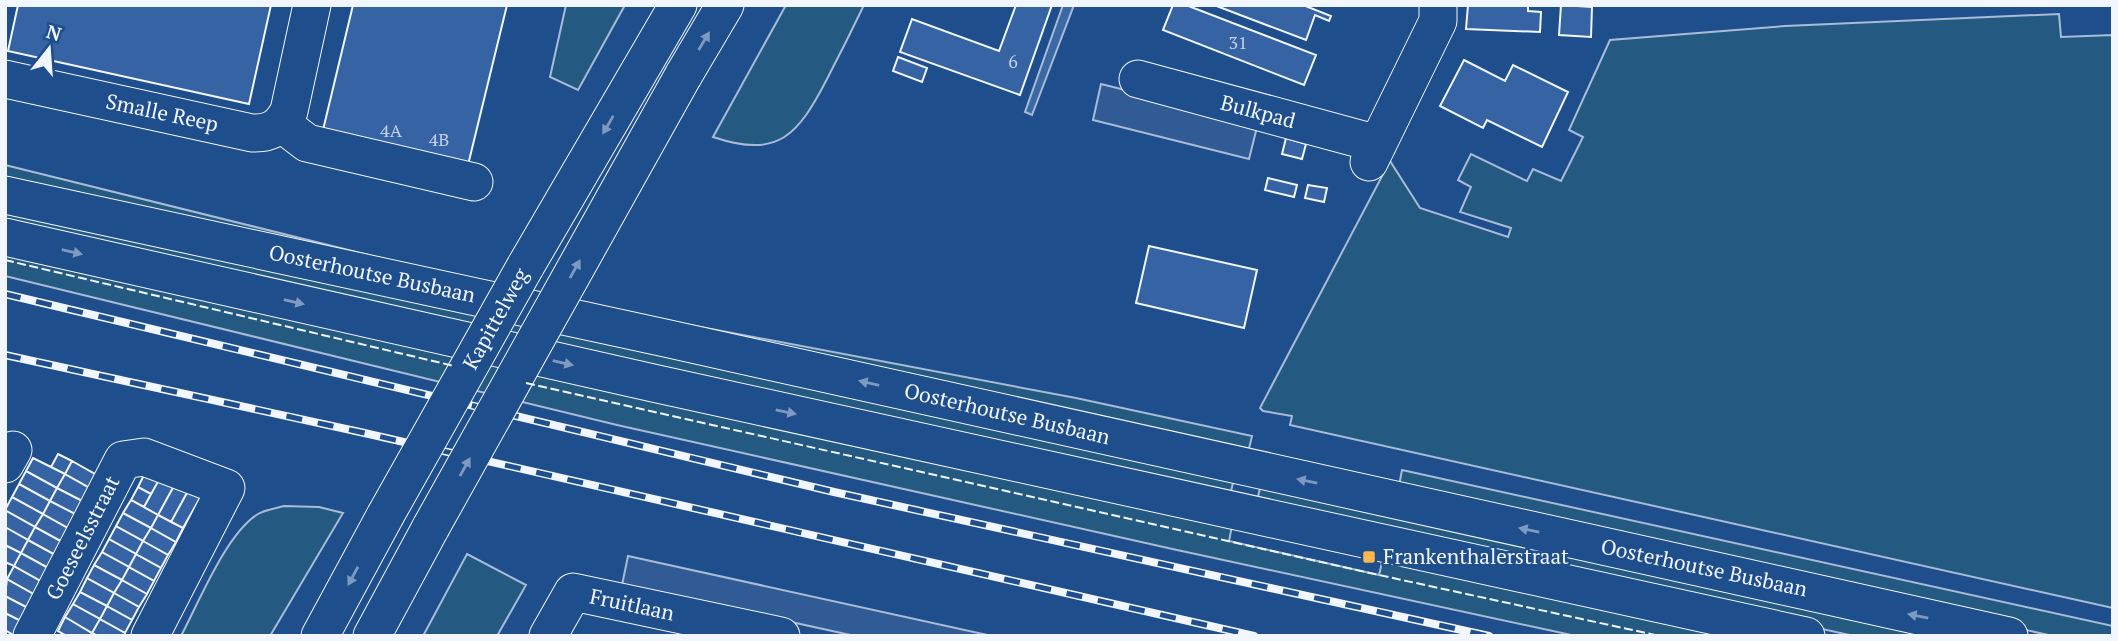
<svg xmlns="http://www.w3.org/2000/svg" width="2118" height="641" font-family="'PT Serif',serif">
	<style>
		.green { fill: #245a82; stroke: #a8bbd7; stroke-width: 2 }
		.parking { fill: #305b95; stroke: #a8bbd7; stroke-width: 2 }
		.water { fill: #3b69a3; stroke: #a8bbd7; stroke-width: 2 }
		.building { fill: #3563a3; stroke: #f2f6ff; stroke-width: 2 }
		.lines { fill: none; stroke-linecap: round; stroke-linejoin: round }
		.minor-casing { stroke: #f2f6ff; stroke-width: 39 }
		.minor { stroke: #1f4e8c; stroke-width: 37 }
		.rail-casing { stroke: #f2f6ff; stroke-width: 8 }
		.rail { stroke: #1f4e8c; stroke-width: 5; stroke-dasharray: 16; stroke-linecap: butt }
		.minor-bridge-casing { stroke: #f2f6ff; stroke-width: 39; stroke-linecap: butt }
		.minor-bridge { stroke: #1f4e8c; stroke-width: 37 }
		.fence { stroke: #f2f6ff; stroke-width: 2; stroke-dasharray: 9 3.5; stroke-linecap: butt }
		.oneway { fill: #7e9ac0 }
		.poi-dot { fill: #ffb74d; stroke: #1f4e8c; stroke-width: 2.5 }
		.labels { text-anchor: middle; stroke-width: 5; stroke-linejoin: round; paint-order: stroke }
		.number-label { font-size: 18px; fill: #c3d1e8 }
		.street-label { font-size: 21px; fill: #f2f6ff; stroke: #1f4e8c }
		.poi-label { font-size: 21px; fill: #f2f6ff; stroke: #1f4e8c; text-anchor: start }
	</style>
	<rect width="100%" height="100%" fill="#1f4e8c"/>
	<!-- green -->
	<path class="green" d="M566 5H625L578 90 550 77Z
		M786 5H864C852 30 840 54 827 79 798 135 779 159 713 137Z
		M2059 14 2061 37 2113 35V608L1290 425 1292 416 1263 411 1260 408 1390 161 1420 208 1508 237 1511 228 1460 212 1471 187 1458 180 1471 154 1527 181 1533 169 1561 181 1583 137 1569 130 1610 40 1785 26Z
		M5 165 409 265 611 310 1076 398 1252 436 1247 457 5 186Z
		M5 204 1235 474 1229 500 5 227Z
		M5 247 1233 521 1229 541 1379 575 1384 554 1761 636H1576L1177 550 617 425 5 276Z
		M1402 470 2113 626V636H2053L1398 491Z
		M1262 480 1969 636H1854L1256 505Z
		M284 506 319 507 343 513 270 636H181C199 602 226 534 258 514 265 510 276 508 284 506Z
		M467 554 526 585 497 636H423Z"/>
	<!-- parking -->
	<path class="parking" d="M1101 84 1258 123 1249 159 1093 120Z
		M628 556 992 636H855L622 585Z"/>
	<!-- water -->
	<path class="water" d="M1063 5H1074L1032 115 1025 112Z"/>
	<!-- building -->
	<path class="building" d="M18 5H271L249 104 8 51Z
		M353 5H507L468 165 323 130Z
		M1016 5H1052L1020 95 900 52 912 19 999 51Z
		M1173 5H1186L1316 55 1304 85 1163 30Z
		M1214 5H1303L1331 16 1329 21 1315 15 1306 40Z
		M1468 5H1528V11L1541 12 1540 32 1466 29Z
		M1561 5 1592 7 1591 37 1559 35Z
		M898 57 927 68 922 82 893 71Z
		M1464 60 1505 81 1513 65 1568 92 1542 147 1487 120 1483 128 1440 106Z
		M1286 138 1306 144 1302 159 1282 154Z
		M1268 178 1297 185 1294 197 1265 190Z
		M1308 185 1327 188 1324 202 1305 198Z
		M1149 246 1257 270 1244 328 1136 303Z
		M58 454 72 461 65 474 51 467Z
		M33 458 65 474 57 488 26 471Z
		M72 461 102 478 95 491 65 474Z
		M26 471 57 488 50 501 19 484Z
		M145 473 159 480 151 494 138 487Z
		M65 474 95 491 88 504 57 488Z
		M161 476 175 484 158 515 144 507Z
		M19 484 50 501 43 514 12 497Z
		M175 484 188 491 171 522 158 515Z
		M138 487 151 494 144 507 131 500Z
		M57 488 88 504 81 517 50 501Z
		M188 491 200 498 183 528 171 522Z
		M12 497 43 514 35 527 5 510Z
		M131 500 158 515 151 528 123 513Z
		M50 501 81 517 73 531 43 514Z
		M5 510 35 527 28 540 5 527Z
		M123 513 151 528 143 541 116 526Z
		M43 514 73 531 66 544 35 527Z
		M158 515 183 528 176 542 151 528Z
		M116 526 143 541 136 554 109 539Z
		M5 527 28 540 21 553 5 545Z
		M35 527 66 544 59 557 28 540Z
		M151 528 176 542 168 555 143 541Z
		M109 539 136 554 129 567 102 552Z
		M28 540 59 557 52 570 21 553Z
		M143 541 168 555 161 568 136 554Z
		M5 545 21 553 14 566 5 562Z
		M102 552 129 567 122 580 94 565Z
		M21 553 52 570 44 583 14 566Z
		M136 554 161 568 154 581 129 567Z
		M94 565 122 580 114 593 87 578Z
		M14 566 44 583 37 596 7 579Z
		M129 567 154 581 147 594 122 580Z
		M87 578 114 593 107 606 80 592Z
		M7 579 37 596 30 609 5 596Z
		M122 580 147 594 139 607 114 593Z
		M80 592 107 606 100 619 73 604Z
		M114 593 139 607 132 620 107 606Z
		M5 596 30 609 23 622 5 613Z
		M73 604 100 619 92 633 65 617Z
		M107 606 132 620 125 633 100 619Z
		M5 613 23 622 15 636 5 630Z
		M65 617 92 633 90 636H67L58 631Z
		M100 619 125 633 124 636H98L92 633Z"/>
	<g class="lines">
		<defs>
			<path id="minor" d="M683 76 725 5
				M5 79 252 133C270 134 281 127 289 111L312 5
				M1138 79 1378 144
				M281 123 307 143 474 182
				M1369 162 1438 21V5
				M5 195 665 338 2009 636
				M5 237 653 383 1806 636
				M525 267 678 5
				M5 464 13 450
				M32 636 123 460 144 457 226 488 150 636
				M320 636 385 516
				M372 636 431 527
				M548 636 573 592 781 636"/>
		</defs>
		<!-- minor casing -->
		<use href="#minor" class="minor-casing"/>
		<!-- minor -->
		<use href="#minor" class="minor"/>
		<defs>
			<path id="rail" d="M5 294 834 492 1489 636
				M5 355 360 432 1254 636"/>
		</defs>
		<!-- rail casing -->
		<use href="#rail" class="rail-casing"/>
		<!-- rail -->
		<use href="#rail" class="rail"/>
		<defs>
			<path id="minor-bridge" d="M385 516 525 267
				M431 527 683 76"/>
		</defs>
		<!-- minor-bridge casing -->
		<use href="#minor-bridge" class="minor-bridge-casing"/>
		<!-- minor-bridge -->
		<use href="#minor-bridge" class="minor-bridge"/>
		<!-- fence -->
		<path class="fence" d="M5 260 454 366
			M526 383 1379 575 1660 636"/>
	</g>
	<!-- one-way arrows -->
	<defs><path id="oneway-solid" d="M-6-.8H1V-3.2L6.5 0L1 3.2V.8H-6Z" transform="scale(1.75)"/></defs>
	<g class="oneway">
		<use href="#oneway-solid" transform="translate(704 41) rotate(-59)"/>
		<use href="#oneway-solid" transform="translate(608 125) rotate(120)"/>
		<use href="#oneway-solid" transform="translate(72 252) rotate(13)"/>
		<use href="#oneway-solid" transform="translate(575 269) rotate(-61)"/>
		<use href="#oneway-solid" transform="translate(294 302) rotate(13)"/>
		<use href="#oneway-solid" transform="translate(563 363) rotate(13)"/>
		<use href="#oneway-solid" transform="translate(869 383) rotate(-167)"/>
		<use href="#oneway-solid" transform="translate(786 412) rotate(12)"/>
		<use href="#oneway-solid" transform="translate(465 467) rotate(-61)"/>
		<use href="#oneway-solid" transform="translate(1307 481) rotate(-168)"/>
		<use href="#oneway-solid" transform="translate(1529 530) rotate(-168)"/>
		<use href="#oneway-solid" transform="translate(353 576) rotate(118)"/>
		<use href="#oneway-solid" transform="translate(1918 616) rotate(-168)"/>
	</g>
	<!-- markers -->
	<rect class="poi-dot" x="1362" y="550" width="14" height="14" rx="3.5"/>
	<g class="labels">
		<!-- number labels -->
		<g class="number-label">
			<text x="1238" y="49">31</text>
			<text x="1013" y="68">6</text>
			<text x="391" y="137">4A</text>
			<text x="439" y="146">4B</text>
		</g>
		<!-- street labels -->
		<g class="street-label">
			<text transform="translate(1258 112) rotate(15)" y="7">Bulkpad</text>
			<text transform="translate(162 113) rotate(12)" y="7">Smalle Reep</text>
			<text transform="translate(372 274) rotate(12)" y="7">Oosterhoutse Busbaan</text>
			<text transform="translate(496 319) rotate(-61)" y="7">Kapittelweg</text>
			<text transform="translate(1007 414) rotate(13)" y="7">Oosterhoutse Busbaan</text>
			<text transform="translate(83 538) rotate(-63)" y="7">Goeseelsstraat</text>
			<text transform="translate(1704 568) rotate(12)" y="7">Oosterhoutse Busbaan</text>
			<text transform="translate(632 605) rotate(12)" y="7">Fruitlaan</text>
		</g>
		<!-- poi labels -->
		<g class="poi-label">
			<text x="1383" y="564">Frankenthalerstraat</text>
		</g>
	</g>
	<!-- border -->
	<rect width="2118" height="641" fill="none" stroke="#f2f6ff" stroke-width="14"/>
	<!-- north arrow -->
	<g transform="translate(49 49) rotate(17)" stroke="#1f4e8c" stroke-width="5" paint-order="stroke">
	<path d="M0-5L12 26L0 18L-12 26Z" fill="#f2f6ff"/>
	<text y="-10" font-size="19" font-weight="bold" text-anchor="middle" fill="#f2f6ff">N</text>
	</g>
</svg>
